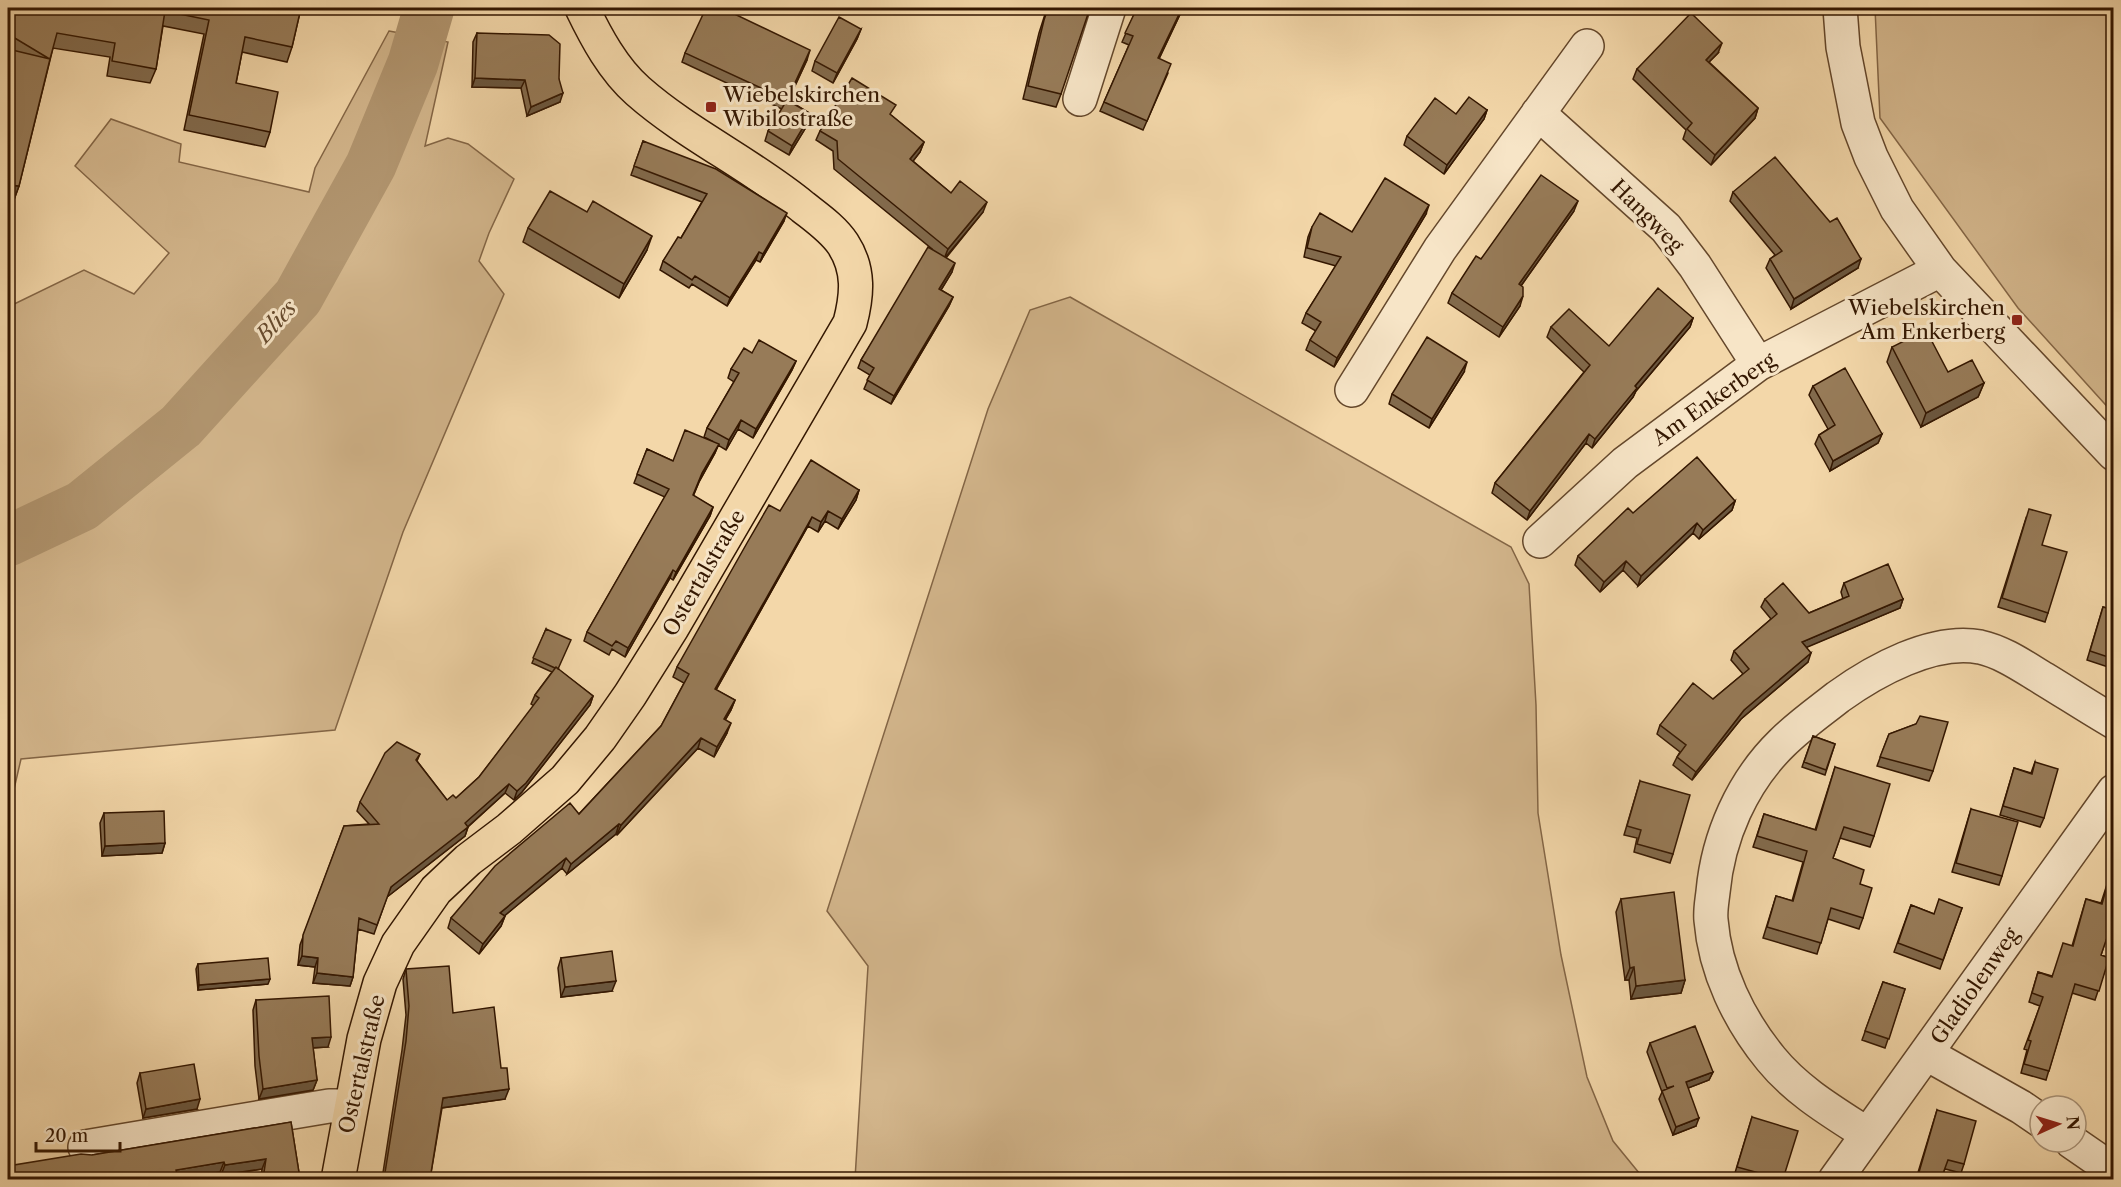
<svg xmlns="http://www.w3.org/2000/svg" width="2121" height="1187" font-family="'Libre Caslon Text',serif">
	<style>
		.green { fill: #d3b68c; stroke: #846646; stroke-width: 1.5 }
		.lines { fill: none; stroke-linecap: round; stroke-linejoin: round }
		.river { stroke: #b29670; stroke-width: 51 }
		.minor-casing { stroke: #64472b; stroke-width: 36 }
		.major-casing { stroke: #341701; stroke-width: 36 }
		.minor { stroke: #f7e5c7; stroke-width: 33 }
		.major { stroke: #f3d7a9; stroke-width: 33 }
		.wall { fill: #826a4c; stroke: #341701; stroke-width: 1.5 }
		.shaded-wall { fill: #6a563e; stroke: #341701; stroke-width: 1.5 }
		.building { fill: #977b58; stroke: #341701; stroke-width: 1.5 }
		.poi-dot { fill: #8f2418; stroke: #f7e5c7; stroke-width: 2 }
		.labels { text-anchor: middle; stroke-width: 6; stroke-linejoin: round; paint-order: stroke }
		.poi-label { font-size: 21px; fill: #341701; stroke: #f7e5c7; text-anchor: start }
		.street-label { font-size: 21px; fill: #341701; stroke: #f7e5c7 }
		.water-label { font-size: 22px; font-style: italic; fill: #664a2d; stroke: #f7e5c7 }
	</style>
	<rect width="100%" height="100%" fill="#f3d7a9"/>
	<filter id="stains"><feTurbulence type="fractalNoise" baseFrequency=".00333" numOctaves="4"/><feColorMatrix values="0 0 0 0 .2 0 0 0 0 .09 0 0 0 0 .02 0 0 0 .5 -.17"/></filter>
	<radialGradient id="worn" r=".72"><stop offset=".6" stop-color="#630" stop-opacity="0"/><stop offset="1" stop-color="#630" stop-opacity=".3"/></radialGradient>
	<!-- green -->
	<path class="green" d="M1875 8H2113V413L2018 308 1880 118Z
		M389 31 448 42 425 146 448 138 468 144 514 179 489 233 479 261 504 294 403 532 335 730 21 759 8 815V307L84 270 134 294 169 253 75 166 111 119 181 144 179 162 309 192 315 168Z
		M1070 297 1511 547 1529 584 1536 705 1538 813 1561 955 1587 1077 1613 1141 1644 1179H855L868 966 827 911 988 409 1030 310Z"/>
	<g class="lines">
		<!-- river -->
		<path class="river" d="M8 541 82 506 181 426 298 297 371 165 413 63 429 8"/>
		<defs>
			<path id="minor" d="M1840 8 1843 47 1858 123 1871 157 1897 209 1940 270 2114 454
				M1080 99 1109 8
				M1538 113 1666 228 1695 266 1758 364
				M1352 390 1440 249 1587 46
				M1540 541 1625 463 1758 364 1940 270
				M1927 1054 2021 1107 2040 1120
				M1867 1134C1833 1112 1797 1091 1771 1059 1739 1020 1715 971 1711 920 1710 911 1712 901 1713 892 1718 837 1742 782 1782 743 1799 726 1819 712 1838 697 1874 671 1933 638 1980 647 2003 652 2024 667 2044 679 2067 693 2090 708 2114 722
				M2072 1142 2114 1171
				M85 1147 329 1106H350
				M1835 1180 2114 791"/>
			<path id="major" d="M338 1180 364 1039 380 983 398 944 436 890 468 860 509 829 565 780 600 738 630 695 672 628 850 323C857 296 860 270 843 244 833 229 817 218 803 207 751 164 688 135 638 91 613 69 596 37 582 8"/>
		</defs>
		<!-- minor casing -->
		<use href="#minor" class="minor-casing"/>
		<!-- major casing -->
		<use href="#major" class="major-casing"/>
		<!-- minor -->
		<use href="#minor" class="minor"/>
		<!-- major -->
		<use href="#major" class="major"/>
	</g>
	<!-- wall -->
	<path class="wall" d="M8 8H301L292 47 287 62 242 52 236 83 270 132 265 147 184 130 204 34 163 26 156 69 150 83 107 76 110 57 53 48 19 186 12 205 8 204Z
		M1047 8 1061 94 1056 107 1023 99 1039 33Z
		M1137 8H1183L1159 59 1168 73 1143 130 1100 111 1129 45 1122 42Z
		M861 29 857 39 833 83 812 71 815 61Z
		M477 33 559 79 560 102 527 116 521 88 472 87 473 42Z
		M685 53 807 60 788 100 811 114 808 124 789 155 765 141 768 131 782 109 682 62Z
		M1718 53 1709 62 1758 108 1755 118 1711 165 1683 139 1686 130 1633 79 1637 69Z
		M1487 110 1484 119 1444 174 1404 145 1407 136 1456 114Z
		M892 116 924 142 920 152 913 161 951 193 983 212 946 258 952 272 941 290 953 297 949 306 891 404 864 389 870 375 858 368 861 360 932 249 834 169 833 151 816 140 820 131Z
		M643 141 784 221 760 262 756 260 727 306 692 284 689 288 660 270 663 261 681 238 702 202 631 175Z
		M1733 192 1858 268 1791 309 1766 268 1770 259 1775 255 1730 201Z
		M1574 211 1521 286 1520 306 1499 337 1448 303 1452 293 1481 259Z
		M587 212 647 250 619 298 523 242 528 228Z
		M1426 214 1334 367 1306 350 1310 340 1316 331 1302 323 1306 313 1336 266 1304 257 1308 237 1312 227 1352 232Z
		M1693 318 1690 327 1636 391 1633 397 1592 448 1586 443 1527 520 1492 493 1495 483 1584 372 1547 337 1551 327 1609 346Z
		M1892 347 1948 372 1984 383 1978 397 1921 427 1887 362Z
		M752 353 796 361 792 370 753 438 738 429 726 450 718 445 715 453 699 482 693 496 713 507 710 516 673 580 670 578 625 657 612 649 609 655 584 641 587 632 665 497 634 483 647 449 673 461 712 441 704 437 707 428 734 382 728 378 731 369Z
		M1464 372 1429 428 1389 404 1392 394Z
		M1813 386 1882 434 1878 443 1830 471 1815 444 1819 435 1828 429 1809 395Z
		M859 490 856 500 838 529 825 521 818 532 808 526 716 690 735 700 731 710 725 720 727 733 714 757 698 748 617 835 616 834 567 874 562 868 504 916H505L501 926 479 954 448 928 451 918 579 814 661 726 684 683 673 677 677 667 780 511Z
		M1735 501 1732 510 1699 539 1693 533 1638 586 1623 570 1600 592 1575 565 1578 556 1633 513Z
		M2026 518 2042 545 2048 613 2045 622 1998 607Z
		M1844 583 1903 599 1900 608 1806 647 1808 662 1741 719 1692 780 1673 765 1677 757 1680 752 1657 734 1660 725 1713 699 1743 674 1731 660 1734 651 1771 619 1761 607 1765 599 1809 613 1843 599 1841 592Z
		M2103 607 2114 610V669L2087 660Z
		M546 629 559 670 593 696 590 705 522 792 514 800 505 793 468 827 465 836 387 897 374 934 358 929 353 977 350 986 313 983 315 967 298 965 300 945 344 826 369 824 357 811 360 802 420 754 417 761 447 800 456 798 479 777 534 706 531 704 535 695 552 672 532 663Z
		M1916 724 1933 771 1929 781 1877 766 1889 734Z
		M1813 736 1835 744 1825 775 1802 767Z
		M2035 762 2044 818 2040 827 2000 815 2014 768 2031 773Z
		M1835 767 1874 836 1870 847 1840 838 1833 858 1860 884 1863 918 1859 929 1828 919 1817 954 1763 938 1776 896 1792 901 1803 862 1753 847 1764 814 1815 830Z
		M1640 781 1673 854 1670 863 1634 852 1637 838 1624 835Z
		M1971 809 2002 876 1999 885 1952 872Z
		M104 813 165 843 162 853 102 856 100 823Z
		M2110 875 2114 876V921H2112L2101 955 2109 958 2095 1000 2072 993 2046 1080 2021 1073 2027 1050 2024 1049 2040 1006 2029 1002 2038 972 2052 976 2072 946 2086 899 2101 903Z
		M1621 899 1685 980 1681 993 1631 999 1629 980H1625L1616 912Z
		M1911 905 1934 914 1962 908 1940 969 1894 952Z
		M561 958 612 991 561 997 558 968Z
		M198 964 268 984 198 990 196 969Z
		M406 969 453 1013 505 1099 442 1108 430 1179H382L402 1050 406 1015 403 979Z
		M1883 982 1905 989 1885 1048 1862 1040Z
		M256 1000 328 1047 313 1048 317 1080 313 1090 259 1099 255 1066 253 1010Z
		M1650 1043 1713 1072 1709 1080 1688 1088 1696 1126 1673 1135 1659 1099 1662 1092 1647 1052Z
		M140 1073 197 1109 143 1118 137 1083Z
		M1937 1110 1964 1164 1961 1173 1945 1169 1941 1179H1916Z
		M1752 1117 1783 1179H1747L1734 1176Z
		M291 1122 300 1179H261L262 1169 221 1175 220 1172 92 1155Z"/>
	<!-- shaded-wall -->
	<path class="shaded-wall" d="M1182 8H1183L1155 67 1158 58Z
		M861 29 857 39 833 83 837 73Z
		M1722 43 1718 53 1702 69 1706 60Z
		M810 50 807 60 784 110 787 100Z
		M475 78 525 80 521 88 472 87Z
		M563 93 560 102 527 116 531 107Z
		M1758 108 1755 118 1711 165 1715 155Z
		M1487 110 1484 119 1444 174 1447 165Z
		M811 114 808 124 789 155 792 146Z
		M924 142 920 152 907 169 910 159Z
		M8 185 19 186 12 205 8 204Z
		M1578 201 1574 211 1515 294 1519 284Z
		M987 202 983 212 944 259 948 249Z
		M1429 205 1426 214 1334 367 1337 358Z
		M787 213 784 221 760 262 763 254Z
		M652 236 647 250 619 298 624 284Z
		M759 252 756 260 727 306 730 298Z
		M1861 259 1858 268 1791 309 1794 299Z
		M955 263 952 272 936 298 939 289Z
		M1523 296 1520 306 1499 337 1503 327Z
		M953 297 949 306 891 404 894 396Z
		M1693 318 1690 327 1636 391 1633 397 1592 448 1595 439 1635 386Z
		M796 361 792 370 753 438 756 429Z
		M1467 362 1464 372 1429 428 1432 419Z
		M1984 383 1978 397 1921 427 1926 413Z
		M741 420 738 429 726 450 729 440Z
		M1589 434 1586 443 1527 520 1530 511Z
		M1882 434 1878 443 1830 471 1833 461Z
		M719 444 715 453 699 482 690 504 702 473Z
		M859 490 856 500 838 529 842 519Z
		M1735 501 1732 510 1699 539 1703 530Z
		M713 507 710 516 673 580 676 572Z
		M828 511 825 521 818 532 821 522Z
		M812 517 808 526 711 699 715 689Z
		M1697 523 1693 533 1638 586 1641 576Z
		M1626 561 1623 570 1600 592 1604 582Z
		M673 570 670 578 625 657 628 648Z
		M1903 599 1900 608 1798 651 1802 642Z
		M1811 653 1808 662 1741 719 1692 780 1696 772 1744 710Z
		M593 696 590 705 522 792 514 800 517 791Z
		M735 700 731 710 720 729 724 719Z
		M731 723 727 733 714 757 717 747Z
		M701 738 698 748 617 835 621 825Z
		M509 784 505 793 463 831 468 827 465 836 387 897 391 887Z
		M619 824 616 834 567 874 571 864Z
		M165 843 162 853 102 856 105 846Z
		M566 858 562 868 497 922 500 913Z
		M505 916 501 926 479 954 483 944Z
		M302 956 318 958 315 967 298 965Z
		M1634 967 1629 980H1625L1630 968Z
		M317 973 353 977 350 986 313 983Z
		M270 979 268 984 198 990 199 985Z
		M1685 980 1681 993 1631 999 1636 986Z
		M616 981 612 991 561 997 565 987Z
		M331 1037 328 1047 309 1048 312 1038Z
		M1713 1072 1709 1080 1683 1090 1686 1082Z
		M317 1080 313 1090 259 1099 263 1089Z
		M509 1089 505 1099 440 1108 443 1098Z
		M200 1099 197 1109 143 1118 146 1109Z
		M1699 1118 1696 1126 1673 1135 1676 1127Z
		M266 1159 262 1169 221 1175 225 1165Z
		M224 1162 220 1172 175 1179 176 1170Z"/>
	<!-- building -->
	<path class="building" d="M8 8H301L292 47 245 37 236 83 278 92 270 132 189 115 209 20 165 11 156 69 112 61 115 43 57 33 50 59 48 58 8 34Z
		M706 8H722L810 50 787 100 685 53Z
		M1048 8H1090L1061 94 1028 86 1044 20Z
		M1137 8H1182L1158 58 1171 64 1147 121 1104 102 1133 36 1125 33Z
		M1691 13 1722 43 1706 60 1758 108 1715 155 1687 129 1692 123 1637 69Z
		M839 17 861 29 837 73 815 61Z
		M477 33 549 35 560 44 559 79 563 93 531 107 525 80 475 78Z
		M8 49 50 59 19 186 8 185Z
		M852 78 896 105 890 114 924 142 910 159 951 193 960 181 987 202 948 249 838 159 837 141 820 131Z
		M1469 97 1487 110 1447 165 1407 136 1435 98 1456 114Z
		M787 100 811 114 792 146 768 131Z
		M643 141 716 169 787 213 763 254 759 252 730 298 695 276 692 280 663 261 678 237 681 238 707 194 634 166Z
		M1775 157 1830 222 1837 218 1861 259 1794 299 1770 259 1782 251 1733 192Z
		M1541 175 1578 201 1519 284 1523 287V296L1503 327 1452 293 1476 256 1481 259Z
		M1385 178 1429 205 1337 358 1310 340 1321 322 1306 313 1341 257 1307 248 1312 227 1320 213 1352 232Z
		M550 191 587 212 593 201 652 236 624 284 528 228Z
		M928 247 955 263 939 289 953 297 894 396 867 380 874 368 861 360Z
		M1658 288 1693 318 1635 386 1637 388 1595 439 1589 434 1530 511 1495 483 1590 365 1551 327 1569 309 1609 346Z
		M1926 330 1948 372 1972 360 1984 383 1926 413 1892 347Z
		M1427 337 1467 362 1432 419 1392 394Z
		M759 340 796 361 756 429 741 420 729 440 707 428 739 373 731 369 744 348 752 353Z
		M1845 368 1882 434 1833 461 1819 435 1835 425 1813 386Z
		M685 430 719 444 702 473 693 495 713 507 676 572 673 570 628 648 616 641 612 646 587 632 669 489 637 474 647 449 673 461Z
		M1697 457 1735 501 1703 530 1697 523 1641 576 1626 561 1604 582 1578 556 1628 508 1633 513Z
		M811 460 859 490 842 519 828 511 821 522 812 517 715 689 735 700 724 719 731 723 717 747 701 738 621 825 619 824 571 864 566 858 500 913 505 916 483 944 451 918 495 866 570 803 579 814 661 726 689 674 677 667 747 543 769 505 780 511Z
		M2029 509 2051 515 2042 545 2067 552 2048 613 2002 598Z
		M1888 564 1903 599 1802 642 1811 653 1744 710 1696 772 1677 757 1686 745 1660 725 1693 683 1713 699 1749 669 1734 651 1777 614 1765 599 1783 583 1809 613 1849 596 1844 583Z
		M2103 607 2114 610V659L2090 651Z
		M546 629 571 640 558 669 556 667 555 668 533 658Z
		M556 667 593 696 526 783 517 791 509 784 465 823 468 827 391 887 377 925 359 918 353 977 317 973 318 958 302 956 303 935 344 826 379 824 360 802 385 753 397 742 420 754 416 760 447 800 453 795 456 798 479 777 539 698 535 695Z
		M1920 716 1948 722 1933 771 1880 757 1889 734 1916 724Z
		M1813 736 1835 744 1826 770 1804 762Z
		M2035 762 2058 769 2044 818 2003 806 2014 768 2032 774Z
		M1835 767 1890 784 1874 836 1844 827 1833 858 1864 870 1860 884 1872 888 1863 918 1831 908 1821 943 1767 927 1776 896 1793 901 1807 851 1757 836 1764 814 1816 830Z
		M1640 781 1690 795 1673 854 1637 844 1641 830 1627 826Z
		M1971 809 2018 822 2002 876 1956 863Z
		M164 811 165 843 105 846 104 813Z
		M2110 875 2114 876V917L2101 955 2109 958 2099 991 2075 984 2049 1071 2024 1064 2031 1041 2028 1040 2043 997 2032 993 2038 972 2052 977 2063 943 2073 946 2086 899 2102 904Z
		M1674 892 1685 980 1636 986 1634 967 1630 968 1621 899Z
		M1939 899 1962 908 1943 960 1898 943 1911 905 1934 914Z
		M612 951 616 981 565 987 561 958Z
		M268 958 270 979 199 985 198 964Z
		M449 966 453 1013 494 1007 501 1068H507L509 1089 443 1098 430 1179H384L406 1041 409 1006 406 969Z
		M1883 982 1905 989 1889 1039 1865 1031Z
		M329 996 331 1037 312 1038 317 1080 263 1089 259 1056 256 1000Z
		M1695 1026 1713 1072 1686 1082 1699 1118 1676 1127 1662 1091 1674 1086 1667 1088 1650 1043Z
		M194 1064 200 1099 146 1109 140 1073Z
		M1937 1110 1976 1121 1964 1164 1948 1160 1941 1179H1917Z
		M1752 1117 1798 1131 1783 1179H1757L1759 1173 1737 1167Z
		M291 1122 300 1179H263L266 1159 225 1165 224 1162 176 1170 178 1179H8V1166L81 1154 92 1155Z"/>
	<!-- markers -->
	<g class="poi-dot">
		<rect x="705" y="101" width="12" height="12" rx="3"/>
		<rect x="2011" y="314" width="12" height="12" rx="3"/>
	</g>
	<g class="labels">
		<!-- poi labels -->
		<g class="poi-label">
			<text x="723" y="102">Wiebelskirchen<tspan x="723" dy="24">Wibilostraße</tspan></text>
			<text x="2005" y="315" text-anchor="end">Wiebelskirchen<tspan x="2005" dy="24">Am Enkerberg</tspan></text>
		</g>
		<!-- street labels -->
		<g class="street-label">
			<text transform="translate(1647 216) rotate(45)" y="7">Hangweg</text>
			<text transform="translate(1714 399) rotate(-35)" y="7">Am Enkerberg</text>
			<text transform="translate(704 573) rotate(-60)" y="7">Ostertalstraße</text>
			<text transform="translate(1975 986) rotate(-55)" y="7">Gladiolenweg</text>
			<text transform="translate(362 1064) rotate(-77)" y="7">Ostertalstraße</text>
		</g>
		<!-- water labels -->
		<g class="water-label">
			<text transform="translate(276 321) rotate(-48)" y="8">Blies</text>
		</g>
	</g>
	<!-- margin -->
	<rect width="2121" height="1187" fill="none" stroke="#f3d7a9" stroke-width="30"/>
	<rect x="9" y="9" width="2103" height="1169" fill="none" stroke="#341701" stroke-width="3"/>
	<rect x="15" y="15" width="2091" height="1157" fill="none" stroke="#341701" stroke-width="1.5"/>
	<!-- north arrow -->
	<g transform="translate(2058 1124) rotate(86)"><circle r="28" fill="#f7e5c7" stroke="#a99378" stroke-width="1.5"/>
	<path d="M0-4.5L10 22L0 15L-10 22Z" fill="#8f2418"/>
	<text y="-9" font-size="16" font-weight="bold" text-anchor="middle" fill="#341701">N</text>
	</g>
	<!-- scale -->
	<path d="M36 1142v9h84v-9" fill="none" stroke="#341701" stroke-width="3"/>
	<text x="45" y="1142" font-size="18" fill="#341701" stroke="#f7e5c7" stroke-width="4.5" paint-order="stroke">20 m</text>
	<rect width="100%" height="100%" filter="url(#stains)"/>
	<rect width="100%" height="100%" fill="url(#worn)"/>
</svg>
